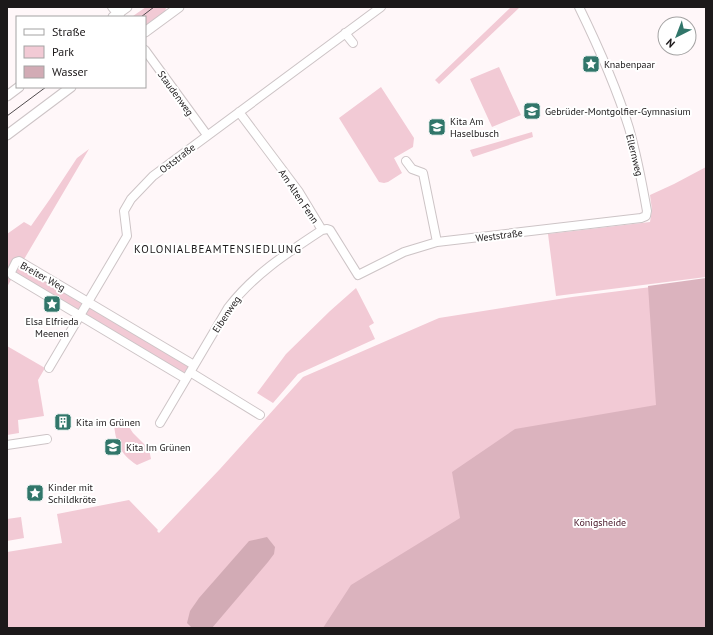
<svg xmlns="http://www.w3.org/2000/svg" width="713" height="635" font-family="'PT Sans',sans-serif">
	<style>
		.green { fill: #f2cad5 }
		.forest { fill: #dbb3be }
		.water { fill: #d2abb5 }
		.lines { fill: none; stroke-linecap: round; stroke-linejoin: round }
		.minor-casing { stroke: #cdc4c6; stroke-width: 10 }
		.tertiary-casing { stroke: #cdc4c6; stroke-width: 11 }
		.minor { stroke: #fff; stroke-width: 8 }
		.tertiary { stroke: #fff; stroke-width: 9 }
		.tram { stroke: #514c4e; stroke-width: 1 }
		.labels { text-anchor: middle; stroke-width: 4; stroke-linejoin: round; paint-order: stroke }
		.poi-label { font-size: 10px; fill: #1c191a; stroke: #fff; text-anchor: start }
		.street-label { font-size: 10px; fill: #1c191a; stroke: #fff }
		.park-label { font-size: 10px; fill: #481729; stroke: #fff }
		.neighbourhood-label { font-size: 11px; letter-spacing: 1px; fill: #1c191a; stroke: #fff }
	</style>
	<rect width="100%" height="100%" fill="#fff7f9"/>
	<!-- green -->
	<path class="green" d="M146 7H166L165 14 145 30V17H134L133 16Z
		M511 7H520L439 84 435 80Z
		M499 67 521 115 492 127 470 79Z
		M381 87 414 138 413 147 394 158 402 173 388 182 384 183 379 182 339 118Z
		M532 132 533 137 473 157 470 150Z
		M89 149 23 261 19 259 12 278 7 287V234L24 222 31 226 50 199 77 158Z
		M706 167V277L556 296 548 234 650 222 652 210 650 195 674 184Z
		M21 265 82 303 78 310 15 273Z
		M667 285 683 418 487 527 338 628H7V552L62 543 57 514 129 500 158 530 157 531 159 533 220 469 303 377 439 318 572 297Z
		M356 288 374 323 369 326 375 339 298 374 273 403 257 393 286 354 330 311Z
		M90 307 189 366 183 374 85 314Z
		M7 346 45 368 38 380 44 416 18 420 19 433 7 435Z
		M114 422H119L129 427 133 433 149 449 151 459 137 465C120 454 115 442 114 422Z
		M21 517 24 538 7 541V519Z"/>
	<!-- forest -->
	<path class="forest" d="M706 278V628H323L351 585 460 518 452 472 515 429 656 405 648 286Z"/>
	<!-- water -->
	<path class="water" d="M267 537 275 547 274 554 268 562 212 628H192L187 623 190 611 199 598 249 541Z"/>
	<g class="lines">
		<defs>
			<path id="minor" d="M112 7 120 17
				M345 33 353 43
				M145 50 207 135
				M239 112 299 192 322 230
				M406 161 412 169 423 173 437 242
				M49 368 127 236 124 211 131 199 153 176 381 7
				M190 372 260 415
				M186 379 12 275 11 272 16 262 19 261 194 365
				M160 423 228 308C253 275 287 253 322 230L327 229 330 230 358 275 404 252 437 242 641 218 646 216 647 211C642 183 637 156 629 128 616 86 598 46 579 7
				M7 445 47 439"/>
			<path id="tertiary" d="M113 17 127 7
				M145 32 179 7
				M7 96 19 87
				M7 135 71 87"/>
		</defs>
		<!-- minor casing -->
		<use href="#minor" class="minor-casing"/>
		<!-- tertiary casing -->
		<use href="#tertiary" class="tertiary-casing"/>
		<!-- minor -->
		<use href="#minor" class="minor"/>
		<!-- tertiary -->
		<use href="#tertiary" class="tertiary"/>
		<!-- tram -->
		<path class="tram" d="M141 17 154 7
			M7 116 46 87"/>
	</g>
	<!-- icons -->
	<defs>
		<symbol id="sight-square" viewBox="-11 -11 22 22"><rect x="-9" y="-9" width="18" height="18" rx="4" fill="#31766a" stroke="#fff"/><path d="M0-6L1.8-2.2L6-1.7L2.9 1.2L3.7 5.4L0 3.3L-3.7 5.4L-2.9 1.2L-6-1.7L-1.8-2.2Z" fill="#fff"/></symbol>
		<symbol id="school-square" viewBox="-11 -11 22 22"><rect x="-9" y="-9" width="18" height="18" rx="4" fill="#31766a" stroke="#fff"/><path d="M0-5L7-2L0 1L-7-2ZM-4 1L0 2.5L4 1V4Q0 6-4 4Z" fill="#fff"/></symbol>
		<symbol id="building-square" viewBox="-11 -11 22 22"><rect x="-9" y="-9" width="18" height="18" rx="4" fill="#31766a" stroke="#fff"/><path d="M-4-6H4V6H1V3H-1V6H-4ZM-2.5-4.3h1.7v1.8h-1.7ZM.8-4.3h1.7v1.8H.8ZM-2.5-1h1.7V.8h-1.7ZM.8-1h1.7V.8H.8Z" fill="#fff"/></symbol>
	</defs>
	<g fill-rule="evenodd">
		<use href="#sight-square" x="581" y="54" width="20" height="20"/>
		<use href="#school-square" x="522" y="101" width="20" height="20"/>
		<use href="#school-square" x="427" y="117" width="20" height="20"/>
		<use href="#sight-square" x="42" y="294" width="20" height="20"/>
		<use href="#building-square" x="53" y="412" width="20" height="20"/>
		<use href="#school-square" x="103" y="437" width="20" height="20"/>
		<use href="#sight-square" x="25" y="483" width="20" height="20"/>
	</g>
	<g class="labels">
		<!-- poi labels -->
		<g class="poi-label">
			<text x="604" y="68">Knabenpaar</text>
			<text x="545" y="115">Gebrüder-Montgolfier-Gymnasium</text>
			<text x="450" y="125">Kita Am<tspan x="450" dy="12">Haselbusch</tspan></text>
			<text x="52" y="325" text-anchor="middle">Elsa Elfrieda<tspan x="52" dy="12">Meenen</tspan></text>
			<text x="76" y="426">Kita im Grünen</text>
			<text x="126" y="451">Kita Im Grünen</text>
			<text x="48" y="491">Kinder mit<tspan x="48" dy="12">Schildkröte</tspan></text>
		</g>
		<!-- street labels -->
		<g class="street-label">
			<text transform="translate(176 93) rotate(54)" y="4">Staudenweg</text>
			<text transform="translate(635 155) rotate(76)" y="4">Ellernweg</text>
			<text transform="translate(177 158) rotate(-37)" y="4">Oststraße</text>
			<text transform="translate(299 196) rotate(56)" y="4">Am Alten Fenn</text>
			<text transform="translate(499 235) rotate(-7)" y="4">Weststraße</text>
			<text transform="translate(43 276) rotate(29)" y="4">Breiter Weg</text>
			<text transform="translate(226 314) rotate(-56)" y="4">Eibenweg</text>
		</g>
		<!-- park labels -->
		<g class="park-label">
			<text x="600" y="526">Königsheide</text>
		</g>
		<!-- neighbourhood labels -->
		<g class="neighbourhood-label">
			<text x="218" y="253">KOLONIALBEAMTENSIEDLUNG</text>
		</g>
	</g>
	<!-- border -->
	<rect width="713" height="635" fill="none" stroke="#1c191a" stroke-width="16"/>
	<!-- legend -->
	<rect x="16" y="16" width="130" height="72" fill="#ffffff" stroke="#a4a3a3"/>
	<rect x="24" y="29" width="20" height="6" fill="#ffffff" stroke="#a4a3a3"/>
	<text x="52" y="36" font-size="12" fill="#1c191a">Straße</text>
	<rect x="24" y="46" width="20" height="12" fill="#f2cad5" stroke="#a4a3a3"/>
	<text x="52" y="56" font-size="12" fill="#1c191a">Park</text>
	<rect x="24" y="66" width="20" height="12" fill="#d2abb5" stroke="#a4a3a3"/>
	<text x="52" y="76" font-size="12" fill="#1c191a">Wasser</text>
	<!-- north arrow -->
	<g transform="translate(677 36) rotate(222)"><circle r="19" fill="#ffffff" stroke="#a4a3a3"/>
	<path d="M0-3L7 15L0 10L-7 15Z" fill="#31766a"/>
	<text y="-6" font-size="11" font-weight="bold" text-anchor="middle" fill="#1c191a">N</text>
	</g>
</svg>
